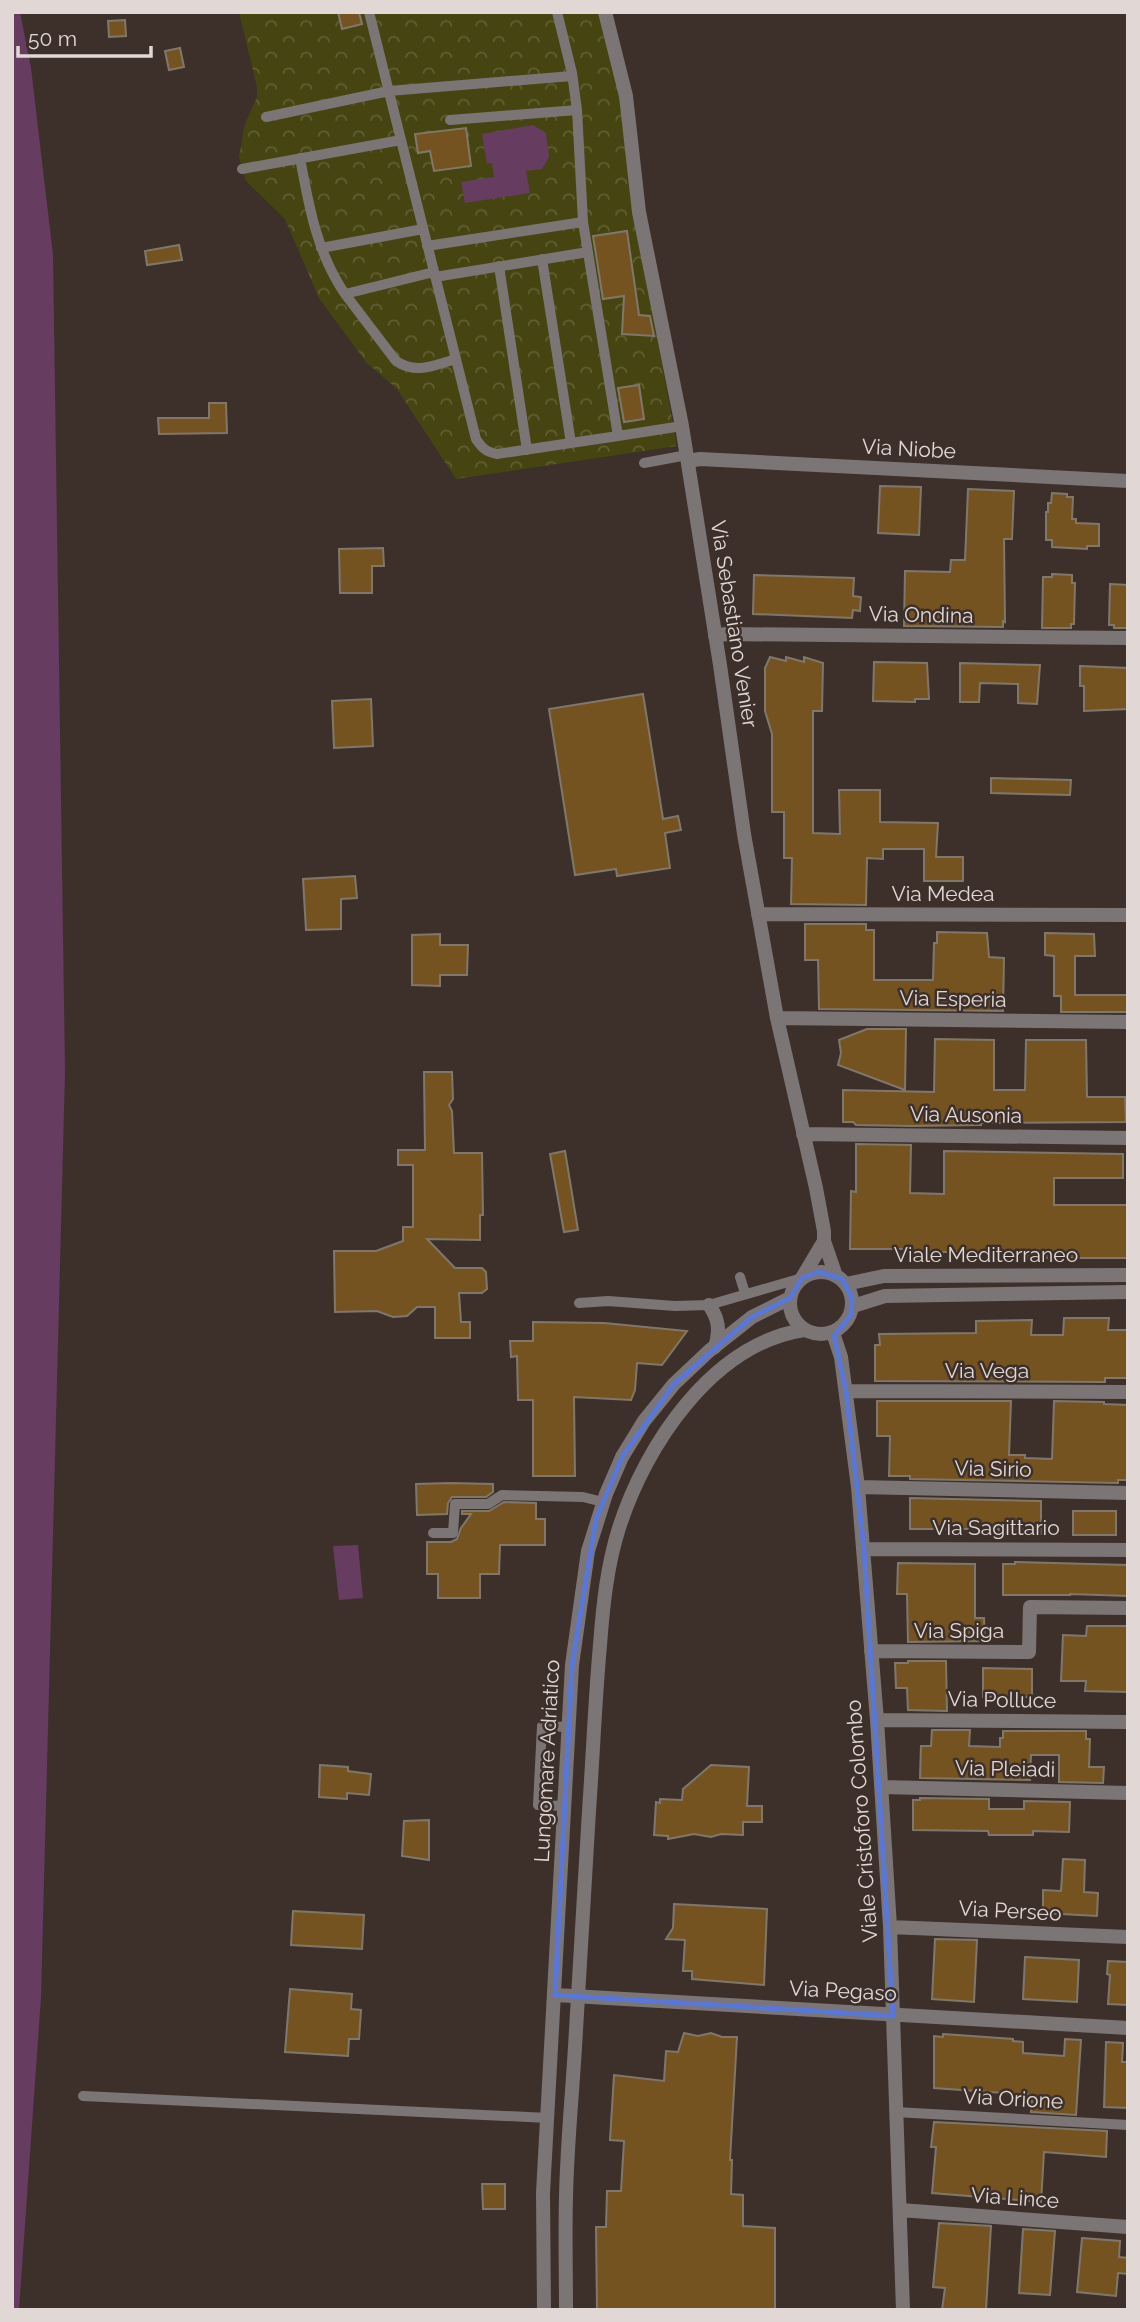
<svg xmlns="http://www.w3.org/2000/svg" width="1140" height="2322" font-family="Raleway,sans-serif">
	<style>
		.forest { fill: url(#forest-crowns) }
		.water { fill: #663c61 }
		.building { fill: #745321; stroke: #80776b; stroke-width: 2 }
		.lines { fill: none; stroke-linecap: round; stroke-linejoin: round }
		.service { stroke: #7c7576; stroke-width: 10 }
		.minor { stroke: #7c7576; stroke-width: 14 }
		.tertiary { stroke: #7c7576; stroke-width: 14 }
		.marked { fill: none; stroke: #5877d7; stroke-width: 5; stroke-linejoin: round }
		.labels { text-anchor: middle; stroke-width: 5; stroke-linejoin: round; paint-order: stroke }
		.street-label { font-size: 21px; fill: #e1d8d6; stroke: #3d302b }
	</style>
	<defs>
		<pattern id="forest-crowns" width="20" height="18" patternUnits="userSpaceOnUse" patternTransform="scale(1.75)"><rect width="20" height="18" fill="#464511"/><path d="M2 6a3 3 0 1 1 6 0M12 15a3 3 0 1 1 6 0" fill="none" stroke="#605f33"/></pattern>
	</defs>
	<rect width="100%" height="100%" fill="#3d302b"/>
	<!-- forest -->
	<path class="forest" d="M239 12H599L620 96 649 292 677 446 456 479 397 389 366 362 319 298 285 219 246 181 239 157 245 124 257 97V87Z"/>
	<!-- water -->
	<path class="water" d="M12 12H20L31 68 53 255 65 1072 41 1997 19 2310H12Z
		M533 125 546 133 549 157 542 169 526 171 530 193 465 203 461 182 494 177 492 163 487 164 482 134Z
		M358 1545 363 1598 339 1600 333 1546Z"/>
	<!-- building -->
	<path class="building" d="M338 12H359L362 24 342 29Z
		M125 20 126 36 109 37 108 21Z
		M180 48 184 67 169 70 165 51Z
		M466 128 471 166 434 171 430 151 418 153 415 134Z
		M627 231 639 315 650 316 654 336 622 334 624 296 603 299 593 236Z
		M179 245 182 260 147 265 145 251Z
		M639 385 644 419 624 422 618 388Z
		M209 403H226L227 433 159 434 158 418H209Z
		M880 486 921 487 919 535 878 533Z
		M968 489 1014 491 1012 539H1004L1005 622 1003 621V627L904 626 905 571 950 572 951 560H965Z
		M1052 493 1067 494V497H1073L1072 519H1076V523L1099 524V546H1087V549L1052 547V540H1046V512H1048V503H1051Z
		M383 548 384 566H372V593H340L339 549Z
		M1052 574 1072 575V583H1075L1074 624H1071V628H1042L1043 577H1052Z
		M754 575 854 578 853 596 861 597 860 611 853 610 852 618 753 614Z
		M1110 584 1128 585V628H1114V625H1109Z
		M770 657 786 661V657L804 662V657L823 663 822 711H813V833L840 834 839 790H880V822L938 823 936 857H963V881H924V849H883V859L867 858 866 905 791 904 792 858H784V812H772V734L765 711V668Z
		M874 662 927 663 929 699H915V702L873 701Z
		M960 663 1040 665 1037 704 1018 703V684L980 683 979 702H960Z
		M1080 666 1128 668V709L1084 711V686H1080Z
		M643 694 663 819 678 816 681 830 665 833 670 868 617 876 616 869 575 875 549 709Z
		M371 699 373 746 334 748 332 701Z
		M991 778 1071 780 1070 795 991 793Z
		M355 876 357 898 341 899V929L306 930 303 879Z
		M805 924H866V930H874V980H933L934 943H937V932L987 933 989 957 1004 958 1003 1011 819 1009 818 960H805Z
		M1045 933 1094 934 1095 956H1075V995H1128V1012H1061V996H1054V956L1045 955Z
		M440 934V945H468L467 975H440V986L412 985V935Z
		M867 1029H906L905 1090 838 1065 841 1053 839 1040Z
		M935 1039 994 1040V1090H1025L1026 1040H1086L1087 1097H1125L1126 1122 981 1123V1125L911 1126 856 1125 853 1122H843V1090L934 1092Z
		M424 1072H452L453 1099 449 1105 452 1111 454 1153H482L483 1215H480V1240L427 1239 455 1268H482L486 1272 487 1289 482 1293H459L461 1322H470V1338H435V1307H417L407 1316 393 1317 377 1311 335 1312 334 1251H376L403 1241V1227H413V1165H398V1150H425Z
		M856 1144 911 1145 910 1193 944 1194V1151L1123 1154V1178H1054V1205H1128V1258H1027V1252H912V1249H850L851 1191 856 1192Z
		M565 1151 578 1230 564 1232 550 1154Z
		M1064 1318H1109L1108 1330H1128V1378H1105V1382L875 1381V1345H880L879 1334 976 1333V1321L1032 1320 1031 1335H1063Z
		M533 1322 604 1323 687 1331 662 1365 637 1363 635 1390 631 1400 574 1397 575 1476H533V1400H518L517 1356 511 1357 510 1341H533Z
		M877 1401H1011L1009 1455H1025V1458L1052 1459 1054 1401 1104 1402V1404L1128 1405V1480H1118V1483L910 1479V1476H889L890 1436H877Z
		M450 1483 493 1484V1492L486 1497H452L448 1503 447 1514 417 1515 416 1484Z
		M910 1498 1041 1501V1534H999V1529H910Z
		M504 1502 536 1503V1519H545V1545H500L499 1574H480V1598H438V1574H427V1542H451L457 1539 461 1528 471 1514H462V1511H489Z
		M1073 1511H1116V1535H1073Z
		M1015 1562 1128 1565V1596L1070 1594V1595H1003V1564H1015Z
		M898 1563 975 1564V1618H984L985 1641 908 1642 907 1594H897Z
		M1087 1626H1128V1692L1085 1691 1086 1681H1061L1063 1635 1086 1636Z
		M908 1661H946L947 1711 908 1710 907 1688H896L895 1663H908Z
		M983 1668 1032 1669V1697H983Z
		M932 1730H970L969 1746 1000 1747V1738H1003V1731H1086V1739H1090L1089 1767H1104L1103 1783 1059 1782V1755H1031L1030 1780 920 1778 921 1746H931Z
		M320 1765 348 1767V1771L371 1774 369 1795 347 1793V1799L319 1797Z
		M711 1765 749 1767 747 1806H762V1822H743V1835L721 1834 711 1837 694 1834 668 1839V1836L654 1835 656 1802 660 1803V1799L682 1800 683 1789Z
		M920 1798 989 1799V1809H1024V1801L1070 1802 1069 1832 1033 1831V1835H989L988 1831 913 1830V1800H920Z
		M429 1820V1860L402 1856 404 1821Z
		M1063 1859 1085 1860 1084 1892 1098 1893 1097 1916 1043 1913V1890L1061 1891Z
		M674 1904 767 1909 764 1985 692 1979V1971H683L685 1940 666 1939 673 1928Z
		M293 1911 364 1915 362 1949 291 1945Z
		M935 1939 977 1940 974 2002 932 1999Z
		M1025 1957 1079 1960 1077 2002 1023 1999Z
		M1108 1961 1128 1962V2005L1108 2004 1110 1975 1107 1974Z
		M290 1989 352 1994 351 2009 361 2010 359 2039H349L348 2056 285 2052Z
		M684 2033 698 2036 711 2033 722 2037H737L730 2160H732L731 2194 743 2195V2226L775 2228V2310H597L596 2227H606L607 2191H621L624 2141 610 2140 614 2075 664 2081 666 2051 678 2052Z
		M943 2034 1013 2039V2041L1023 2042V2053L1064 2056 1065 2039 1081 2040 1076 2115 1031 2112 1032 2095 934 2088V2036L943 2037Z
		M1106 2042 1123 2043 1122 2062H1128V2108L1104 2107Z
		M934 2122 1107 2131 1106 2157 1044 2152 1041 2202 932 2193 936 2147H931Z
		M482 2184H505V2209H483Z
		M939 2223 991 2226 986 2310H942L945 2288 933 2287Z
		M1023 2229 1055 2231 1050 2295 1019 2293Z
		M1082 2238 1120 2241 1119 2257 1128 2258V2274L1118 2273 1116 2296 1077 2292Z"/>
	<g class="lines">
		<!-- service -->
		<path class="service" d="M266 117 389 91 572 76
			M450 120 577 110
			M401 140 476 439C482 448 486 452 497 454L618 436 583 222 577 110 572 73 557 12
			M300 158C309 207 317 253 345 294L434 272
			M242 169 401 140 369 12
			M427 246 583 222
			M321 248 423 229
			M542 259 571 443
			M499 266 527 450
			M435 277 588 252
			M345 294 396 361C417 375 434 365 456 359
			M618 436 682 426
			M644 463 687 455
			M740 1277 745 1293
			M579 1303 608 1301 675 1306 709 1305 802 1278
			M433 1533H453L455 1504H488L502 1495 583 1497 603 1502
			M565 1806 538 1805 542 1726 569 1727
			M83 2096 548 2118
			M895 2112 1128 2125"/>
		<!-- minor -->
		<path class="minor" d="M605 12 626 96 639 212 682 426 720 665 744 834 777 1018 816 1188 824 1231V1241L836 1276
			M688 461 700 459 1128 481
			M715 636 726 634 1128 638
			M758 914 1128 915
			M777 1018 1128 1022
			M803 1134 1128 1138
			M802 1278 824 1241
			M833 1333 841 1357 858 1487 877 1720 890 1927 903 2310
			M846 1391 1128 1392
			M858 1487 1128 1493
			M864 1549 1128 1550
			M871 1651 1029 1652 1030 1607 1128 1608
			M877 1720 1128 1722
			M881 1787 1128 1793
			M890 1927 1128 1937
			M555 1995 1128 2028
			M900 2210 1128 2227"/>
		<!-- tertiary -->
		<path class="tertiary" d="M790 1303a31 31 0 1 1 62 0a31 31 0 1 1-62 0Z
			M846 1284 884 1276 1128 1275
			M709 1305C719 1319 720 1330 715 1347
			M853 1306 885 1296 1128 1292
			M544 2310 543 2193 572 1665 588 1551 606 1494 622 1457 644 1421 674 1384 709 1351 752 1317 790 1298
			M566 2310C566 2272 565 2235 566 2197 567 2147 572 2097 575 2047 580 1968 584 1889 589 1811 593 1755 595 1700 600 1645 603 1605 607 1566 619 1528 645 1446 712 1344 804 1330"/>
	</g>
	<!-- marked area -->
	<path class="marked" d="M819 1272 842 1279 852 1298 851 1315 834 1336 846 1391 864 1549 893 2016 555 1995 572 1665 596 1519 622 1457 674 1384 752 1317 790 1298 802 1278Z"/>
	<g class="labels">
		<!-- street labels -->
		<g class="street-label">
			<text transform="translate(909 449) rotate(3)" y="7">Via Niobe</text>
			<text transform="translate(921 615) rotate(1)" y="7">Via Ondina</text>
			<text transform="translate(734 624) rotate(81)" y="7">Via Sebastiano Venier</text>
			<text x="943" y="901">Via Medea</text>
			<text transform="translate(953 999) rotate(1)" y="7">Via Esperia</text>
			<text transform="translate(966 1115) rotate(1)" y="7">Via Ausonia</text>
			<text x="986" y="1262">Viale Mediterraneo</text>
			<text x="987" y="1378">Via Vega</text>
			<text transform="translate(993 1469) rotate(1)" y="7">Via Sirio</text>
			<text x="996" y="1535">Via Sagittario</text>
			<text x="959" y="1638">Via Spiga</text>
			<text transform="translate(1002 1700) rotate(1)" y="7">Via Polluce</text>
			<text transform="translate(547 1761) rotate(-87)" y="7">Lungomare Adriatico</text>
			<text transform="translate(1005 1769) rotate(1)" y="7">Via Pleiadi</text>
			<text transform="translate(862 1821) rotate(-94)" y="7">Viale Cristoforo Colombo</text>
			<text transform="translate(1010 1911) rotate(3)" y="7">Via Perseo</text>
			<text transform="translate(843 1991) rotate(3)" y="7">Via Pegaso</text>
			<text transform="translate(1013 2099) rotate(3)" y="7">Via Orione</text>
			<text transform="translate(1015 2198) rotate(4)" y="7">Via Lince</text>
		</g>
	</g>
	<!-- border -->
	<rect width="1140" height="2322" fill="none" stroke="#e1d8d6" stroke-width="28"/>
	<!-- scale -->
	<path d="M18 46v10h133v-10" fill="none" stroke="#e1d8d6" stroke-width="3.5"/>
	<text x="28" y="46" font-size="21" fill="#e1d8d6" stroke="#3d302b" stroke-width="5" paint-order="stroke">50 m</text>
</svg>
